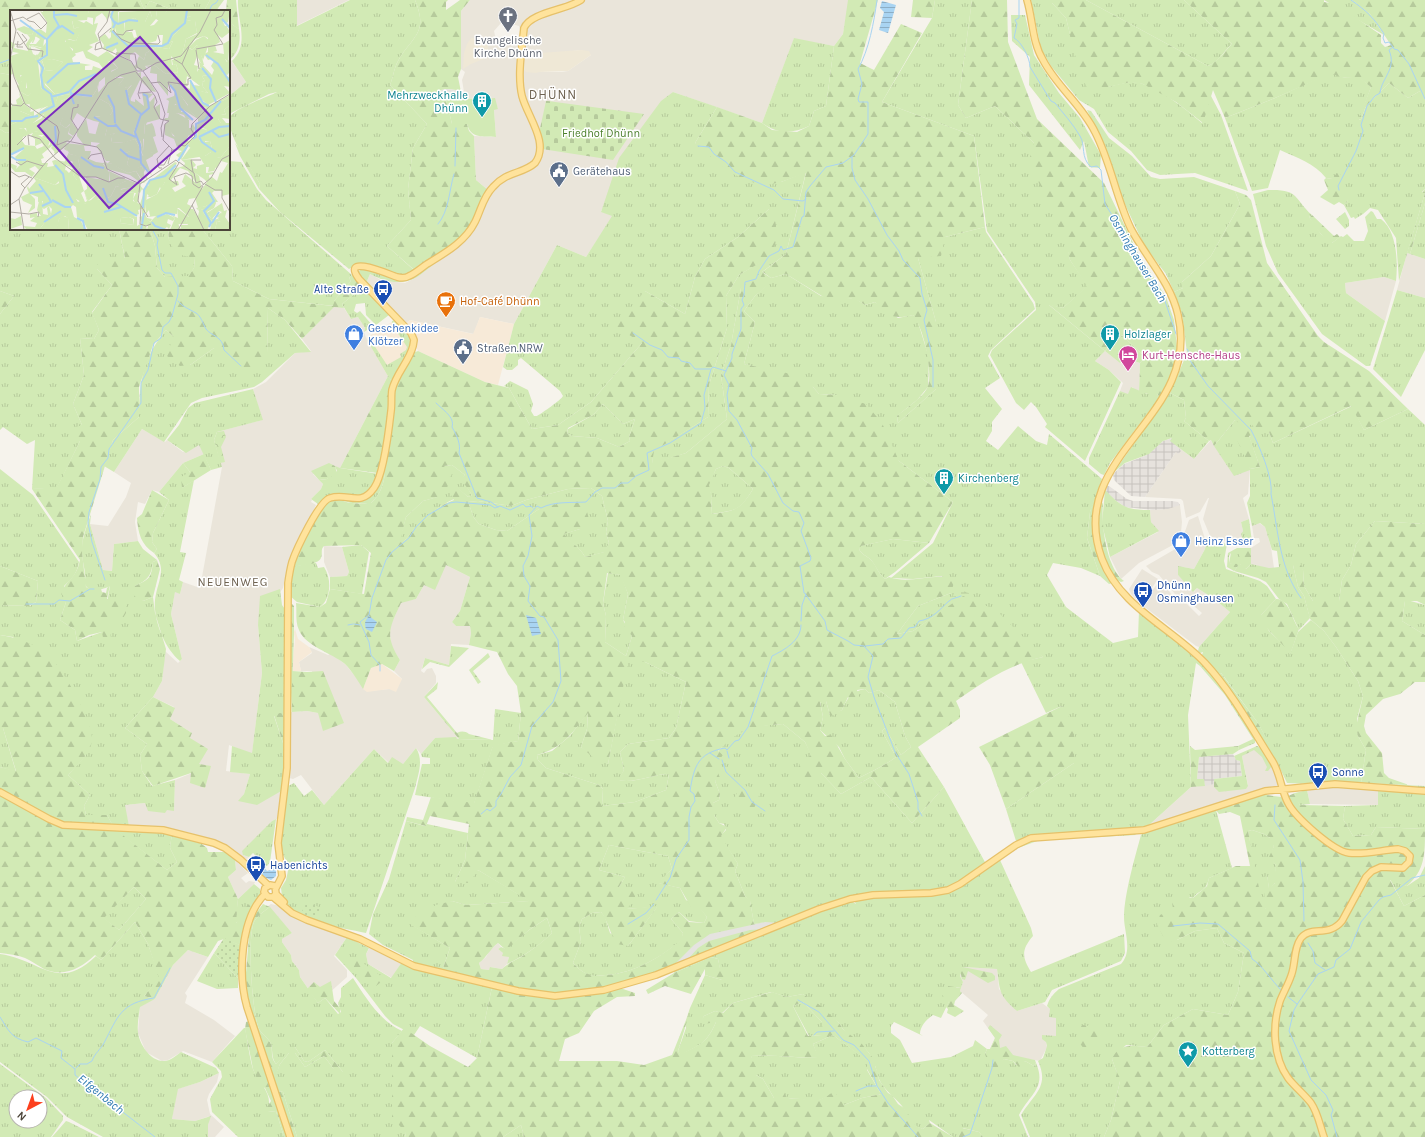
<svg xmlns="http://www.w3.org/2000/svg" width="1425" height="1137" font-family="Karla,sans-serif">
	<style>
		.residential { fill: #eae5da; fill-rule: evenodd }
		.commercial { fill: #f7ead8 }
		.industrial { fill: url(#industrial-grid) }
		.education { fill: #efe8d6 }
		.grass { fill: url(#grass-tufts); fill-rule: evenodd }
		.forest { fill: url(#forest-firs); fill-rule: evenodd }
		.wetland { fill: url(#wetland-marsh) }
		.cemetery { fill: url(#cemetery-stones) }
		.park { fill: url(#park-crowns) }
		.garden { fill: url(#garden-dots) }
		.pitch { fill: #d2eab5 }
		.parking { fill: #e5e3e0 }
		.water { fill: url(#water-rules) }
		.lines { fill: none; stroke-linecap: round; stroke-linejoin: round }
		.stream { stroke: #a9d4f2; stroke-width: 1 }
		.major-casing { stroke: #e6c16a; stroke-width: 8 }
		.major { stroke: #ffe39c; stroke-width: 5.5 }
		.labels { text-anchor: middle; stroke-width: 3; stroke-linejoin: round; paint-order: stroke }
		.worship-label { font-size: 11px; fill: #5b616d; stroke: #fff }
		.culture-label { font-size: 11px; fill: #0d838f; stroke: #fff; text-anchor: start }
		.park-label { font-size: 11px; fill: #4a7f2a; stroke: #fff }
		.service-label { font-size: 11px; fill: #4e5e75; stroke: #fff; text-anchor: start }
		.transit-label { font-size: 11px; fill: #164399; stroke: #fff; text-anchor: start }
		.food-label { font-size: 11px; fill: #c56008; stroke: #fff; text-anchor: start }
		.shop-label { font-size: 11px; fill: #366cbe; stroke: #fff; text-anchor: start }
		.hotel-label { font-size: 11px; fill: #b23c85; stroke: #fff; text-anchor: start }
		.water-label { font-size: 12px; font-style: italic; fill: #2e7ab2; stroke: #fff }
		.neighbourhood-label { font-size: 12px; letter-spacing: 1px; fill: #6e6250; stroke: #fff }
		.quarter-label { font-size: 13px; letter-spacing: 1px; fill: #6e6250; stroke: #fff }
		.inset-river { fill: none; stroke: #a9d4f2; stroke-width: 2 }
		.inset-road { fill: none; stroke: #b2ada4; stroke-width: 1 }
		.view { fill: #7b2cbf; fill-opacity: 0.15; stroke: #7b2cbf; stroke-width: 2 }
		.inset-edge { fill: none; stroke: #4b4439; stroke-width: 2 }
	</style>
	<defs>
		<pattern id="industrial-grid" width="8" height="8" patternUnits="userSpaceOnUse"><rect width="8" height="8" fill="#e6e2dd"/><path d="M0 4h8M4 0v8" fill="none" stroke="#c7c3be"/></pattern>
		<pattern id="grass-tufts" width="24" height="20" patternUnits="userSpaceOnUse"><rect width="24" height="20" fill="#d2eab5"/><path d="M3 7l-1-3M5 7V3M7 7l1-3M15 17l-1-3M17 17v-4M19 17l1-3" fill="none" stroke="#b6ca9c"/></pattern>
		<pattern id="forest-firs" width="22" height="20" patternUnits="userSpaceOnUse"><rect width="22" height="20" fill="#d2eab5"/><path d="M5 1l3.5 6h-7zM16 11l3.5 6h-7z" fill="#b6ca9c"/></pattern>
		<pattern id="wetland-marsh" width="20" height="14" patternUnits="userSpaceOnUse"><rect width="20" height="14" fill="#d2eab5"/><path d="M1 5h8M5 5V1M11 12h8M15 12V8" fill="none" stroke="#b6ca9c"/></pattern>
		<pattern id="cemetery-stones" width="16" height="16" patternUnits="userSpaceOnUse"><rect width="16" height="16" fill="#d2eab5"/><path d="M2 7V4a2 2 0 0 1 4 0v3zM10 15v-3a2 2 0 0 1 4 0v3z" fill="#b6ca9c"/></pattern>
		<pattern id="park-crowns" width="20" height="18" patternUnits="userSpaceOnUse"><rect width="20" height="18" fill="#d2eab5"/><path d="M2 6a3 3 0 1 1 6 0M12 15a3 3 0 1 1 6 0" fill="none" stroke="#b6ca9c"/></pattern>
		<pattern id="garden-dots" width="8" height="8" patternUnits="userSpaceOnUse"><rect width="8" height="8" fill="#d2eab5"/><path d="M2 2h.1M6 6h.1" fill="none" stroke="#b6ca9c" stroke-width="1.8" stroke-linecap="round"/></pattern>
		<pattern id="water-rules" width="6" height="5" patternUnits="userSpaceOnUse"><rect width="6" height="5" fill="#a9d4f2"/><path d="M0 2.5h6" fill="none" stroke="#8caec5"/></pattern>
	</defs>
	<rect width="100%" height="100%" fill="#f6f3ec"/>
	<!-- residential -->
	<path class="residential" d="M297 0H349L296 26Z
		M470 0H849L843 34 834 46 794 39 762 123 673 92 601 211 613 216 586 257 557 245 514 324 480 317 474 334 410 320 405 324 367 281 370 274 381 280 405 283 415 278 455 249 488 190 476 180 474 136 496 137 494 109H498L494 98H465L462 80 465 72 461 69V11ZM501 23H508L519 26 520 30 519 40H496L494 31ZM581 50 591 55 568 71 562 72H536L524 57Z
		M231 60 246 82 229 96V61Z
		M1407 253 1425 259V298L1397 290Z
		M1384 277 1396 281 1385 321 1346 293 1345 283Z
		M334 306 344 308 351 319 358 317 365 328 364 332 366 338 388 376 340 468 313 474 323 484 321 489 311 499 312 500 311 502 316 505 289 563 283 588 258 625 262 673 252 754 229 745 226 771 250 774 244 794 239 801 282 790 278 818 272 821 243 855 249 857 247 859 240 857 224 843 187 832 153 826H129L124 805 145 803 166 810H174L175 780 192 773 199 764 190 738 192 733 170 719 174 707 153 697 162 681 165 651 178 663 182 659 171 614 175 591 180 594 183 582 200 588 222 467 220 463 217 432 262 420 253 389 266 382 295 353 311 351 302 339Z
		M1105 351 1120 363 1128 359 1140 363 1139 392 1132 387 1128 395 1120 391 1123 383 1109 370 1095 361Z
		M142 429 165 442 167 440 183 452 199 445 204 454 183 463 159 492 152 490 145 504 138 502 135 522 138 541 114 544 112 571 103 570 90 524 108 526 126 497 131 483 114 472Z
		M1211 440 1214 446 1250 469 1248 494 1243 498 1249 519 1241 522 1243 531 1241 535 1244 544 1217 540 1210 536 1203 519 1209 498H1208L1200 512 1186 518 1183 501 1181 499 1145 497 1176 452 1181 451 1178 447 1194 459Z
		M1176 505H1180L1182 522 1181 532 1176 541 1171 546 1139 563 1121 579 1110 557 1158 532 1151 522 1150 510 1166 509Z
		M1198 516 1205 539H1207L1205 549 1194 569 1178 566V575L1194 592 1197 588 1213 598 1230 612 1199 647 1196 646 1142 605 1160 580 1173 596 1187 604 1199 616 1202 613 1187 600 1175 594 1159 575 1152 572 1146 566 1177 548 1182 540 1189 520Z
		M1259 523 1265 527 1271 547 1274 568 1269 569 1251 564V548L1260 542 1259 538H1254L1252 526Z
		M324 546 342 547 349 572 347 576 330 577 324 562Z
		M446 565 470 577 460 611 452 622 456 626H470L471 633 469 645 451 644 449 665 425 658 421 671 424 673 427 669 432 668 436 676V683L424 697 459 739 435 738 421 754 416 748 403 764 389 763 374 749 324 805 301 775 293 779 289 778 291 712 307 711 318 713 312 671H301L299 662 312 653 309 647 328 655 331 653 346 665 367 691 390 689 402 679 394 671 400 660 391 646 390 627 401 602 416 599 424 585Z
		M1142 569 1158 579 1141 604 1131 594 1129 589Z
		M1257 746 1272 766 1278 783 1277 787 1258 790 1148 826 1191 787 1214 784V787L1248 785 1242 756Z
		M1333 786 1378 790V805L1310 804 1307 790Z
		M235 860 248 873 241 878 246 883 249 881 255 882 254 884 238 899 228 877 236 870Z
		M271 904 280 906 309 924 347 937 334 956 347 970V977L318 1003 300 977 299 970 292 961 291 955 282 942V939L292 933 268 906Z
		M498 943 501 947 498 949 509 957 507 964 502 969 491 967 489 970 481 969 479 963 486 957 490 950Z
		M370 947 402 962 392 978 368 964 366 954Z
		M188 950 208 957 185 993 187 996 185 1003 214 1020 235 1036 212 1062 183 1051 168 1060 162 1061 146 1052 138 1033 140 1006 155 999 173 965Z
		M963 967 997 969 999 989 1017 1011 1042 1003 1050 1009 1056 1017V1036L1046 1042 1047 1047 1040 1061 1016 1057 990 1049 995 1038 983 1021 988 1015 960 991 963 982 960 976Z
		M219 1073 217 1082 209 1094 207 1100 210 1114 224 1127 215 1137H208V1125L210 1116 195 1121 172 1119 177 1089 200 1082Z"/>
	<!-- commercial -->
	<path class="commercial" d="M480 317 514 324 498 385 485 382 418 351 405 324 410 320 473 334Z
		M395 320 412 344 389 378 366 338Z
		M295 629 298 639 309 647 312 652 299 662 301 671H292L295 640 294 632Z
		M382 664 402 679 396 692 389 689 367 692 363 689 371 668Z"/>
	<!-- industrial -->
	<path class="industrial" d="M1173 438 1181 451 1178 454 1176 452 1145 497 1131 496 1114 480 1113 474 1124 464 1147 455 1163 441Z
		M1107 486H1109L1127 499 1133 501H1172L1178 502 1180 505 1168 509 1153 510 1125 507 1111 497 1105 490Z
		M1233 754 1236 760 1240 761 1242 776 1214 779V784L1205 786 1204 779H1197L1199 757Z"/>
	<!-- education -->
	<path class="education" d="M471 38 488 40V57L471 64 463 69 464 53 467 44Z
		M581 50 589 51 591 55 568 71 539 72 536 73 526 72 523 69 524 57 535 56 540 53Z"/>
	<!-- grass -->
	<path class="grass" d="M140 0H210L204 11H176L150 1 144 9Z
		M238 0H297V26L350 0H415C429 34 412 36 398 61 394 68 393 78 390 85L427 124 413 148 408 189 411 220 387 246 415 271 403 276 360 263 349 269 280 212 259 189 260 184C250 166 229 139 229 118 234 108 266 98 277 92L269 94 229 114V96L246 82 232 61C250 44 237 21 238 0Z
		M935 0H972L958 105 966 118 995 106 1034 143 1067 243 1070 260 1088 286 1063 308 1049 305 1105 351 1122 335 1145 357 1140 363 1128 359 1120 363 1105 351 1095 361 1109 370 1121 382 1085 461 1045 427 1047 424 1036 407 1031 402 1024 410 1016 403 990 355 992 350 1036 310 1035 302 987 231 974 136 882 102 932 18Z
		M1031 0H1052V3L1066 18 1070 34 1108 87C1115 85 1123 83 1130 82 1151 80 1187 110 1202 123L1210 94 1221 115 1248 191 1195 173 1160 175 1147 170 1131 151 1108 132 1094 109 1079 100 1051 66 1041 49Z
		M1086 0H1184L1232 44C1222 53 1220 61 1208 66Z
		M1324 0H1352L1370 14 1384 35Z
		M1011 15H1025L1034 55 1059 93 1080 118 1101 155 1100 168 1089 167 1084 141 1080 150 1029 85 1030 57 1012 41Z
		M229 17 233 25 239 29C241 42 239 52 229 61Z
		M794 38 834 46 826 106 814 111 809 126C792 134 777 134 762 123Z
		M11 58V75L0 73V63Z
		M1332 72C1341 79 1348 78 1358 76L1371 87 1359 120 1361 119 1366 106 1389 83 1408 98 1420 91H1425V189L1422 192 1425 193 1399 281 1396 238 1378 210 1370 208 1363 214 1355 219 1354 217 1351 218 1344 205 1348 201 1332 179 1326 178C1314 163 1298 158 1280 150L1268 188 1252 191 1225 118 1275 98Z
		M673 92 717 107 695 143 781 182 806 172 786 254 762 272 771 278 786 274 821 296 856 299 865 305 875 302 898 318 913 315 917 319 929 358 928 387 917 400 897 416 898 423 936 389V322L918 258 945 237 985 227 986 232 1033 303 1035 309 991 350 988 356 1000 378 985 388 1002 409 992 422V431L986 441 998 450 1018 426 1036 441 1047 445 1049 434 1102 479 1090 512 1087 538 1100 576 1081 568 1053 563 1047 575 1066 607 1113 643 1138 637 1139 611C1162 629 1185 646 1205 667 1225 687 1239 714 1255 738V743L1239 750 1238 746 1253 739 1225 695 1200 666 1196 663 1188 715 1191 787 1149 825 1184 815 1147 827 1083 833 1017 842 1016 841 1006 809 1074 763 1062 706 1046 713 1021 662 1043 657 963 597 913 631 897 634 918 606 951 593 942 576 913 579 891 578 933 543 953 502 899 461 836 395 819 394 813 387 764 369 744 364 755 322 744 311 755 296 767 285 741 288 731 345 721 375 727 419 686 453 652 464 653 451 708 417 709 385 727 328 726 296 739 275 772 255 769 209 738 237 705 259 695 277 685 314 645 291 642 343 591 402 558 425 532 429 509 388 504 386 510 381 528 390 533 404 531 411 534 416H537C542 413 561 400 563 396L560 391 521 358 518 360V365L512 370H507L503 367 514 324 557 245 586 257 612 216 601 212 619 158 661 101Z
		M1087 110 1091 111 1109 138 1132 156 1151 177 1160 179 1194 177 1235 191 1240 204 1211 256 1182 282 1183 288 1174 292 1166 274 1144 245 1123 200 1109 156Z
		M0 129 6 133 11 132V229H119L125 259 97 269 112 285 92 312 99 330 94 339 80 338 84 375 73 404 82 425 80 441 57 488 32 489 35 440 27 444 3 427 0 430V314L14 296 0 291Z
		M229 161 241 162 257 189 266 200 352 275 349 278 351 281 334 301V306L269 299 233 281 232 266 202 229H229Z
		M1268 190C1300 189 1293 198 1312 215L1309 217 1321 234 1332 243 1341 236 1343 237 1347 234 1354 241H1364L1368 231 1365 217 1371 211 1373 212 1377 219H1381C1397 231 1398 262 1396 281L1384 277 1345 283 1346 293 1385 321 1370 366H1366L1322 334 1278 273 1266 246 1253 194Z
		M1425 203V259L1410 254Z
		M1345 212 1349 220V226L1345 229 1336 219Z
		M150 229H168L169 240 195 258 194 268 188 277H165L157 268 155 246Z
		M364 267 397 279 417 273 420 275C405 286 386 283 370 274L367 281 378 293 359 276V271Z
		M363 287 389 315 376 325 366 315 365 303 356 304 354 311 357 313 360 311 373 326 364 332 365 328 358 317 351 319 342 304Z
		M1397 290 1425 298V350L1401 397 1373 369Z
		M268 308 285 320 311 352 295 353 262 382 254 387 202 398 191 403 164 442 142 429 114 472 104 466 113 440 139 417C139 383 143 357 166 330L173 336 190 365 214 348 267 353Z
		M397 319 409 335 411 347 393 381 389 378 367 340 370 339 387 365 401 357 400 354 406 350 407 347 392 324V321Z
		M1131 387 1147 394H1157L1160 397 1110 463 1104 475 1101 474 1089 464V458L1120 391 1128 394Z
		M253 389 263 420 217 432 214 440 222 467 211 470 199 445 186 453 167 440 179 425 188 408 195 403Z
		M1170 393 1184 400 1186 418 1184 421 1209 441 1194 459 1170 441 1172 438 1163 441 1149 454 1125 463 1114 472Z
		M603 404 623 424 635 419 629 437 630 441 619 447 597 438 572 436 567 433 568 429 593 415Z
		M1352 406 1364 430 1408 409 1425 425V524L1375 521 1356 544 1351 565 1342 580 1339 601H1313L1304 586 1303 570 1293 565 1298 587 1304 596 1310 618 1299 630 1287 604 1279 599 1266 582 1258 578 1234 571 1238 566 1229 563 1231 553H1240V564L1246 569 1251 564 1269 568 1279 567 1277 551 1272 550 1265 527 1260 523 1252 526 1247 503 1250 496V470L1234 476 1214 446 1235 420 1252 424 1269 432 1273 443ZM1246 428 1248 436 1251 437H1249L1260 467 1250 469Z
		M183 463 190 472 182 488 194 480 180 552 186 553 179 580 183 582 180 594 175 592 171 614 182 659 180 661C165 649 153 620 155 600 157 582 168 569 154 553L157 549 152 542 153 533 169 500 159 492Z
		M452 465 465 475 462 479 472 495 468 497 455 486 454 499C434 508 415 526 403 543L399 542 406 517 423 501 437 497 446 480 444 466Z
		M335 466 340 468 379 474C376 479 374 487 369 491 357 503 334 493 318 504L311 499 321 489 323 484 319 480 327 479 337 471Z
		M723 466 729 468 753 489C739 512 736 510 711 514L712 498 708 485 716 469Z
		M0 469 33 495 79 562C77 573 73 578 64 586L66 602 60 620 75 630 77 641 102 632 110 586C105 589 88 594 85 584 84 581 86 578 85 575 85 568 82 561 82 553 81 540 87 526 91 514L90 524 103 570 112 571 114 544 138 541 143 549 157 560 153 562C151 576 148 580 135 586L143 601 153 597 155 613 166 649 162 681 153 697 125 728 147 744 140 755 142 771 152 786 175 780 174 811 167 810 165 813 148 811 145 803 125 805 129 826H113L107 815H86L84 806 90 795 68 775 86 755 13 637 0 635V605L30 606 36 602 38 581 0 566Z
		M382 474H385C383 486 380 495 371 503H351L341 500 322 507 333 499C358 500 376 506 382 474Z
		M591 488 602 496 608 521 606 532 609 543 605 552 585 557C580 547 570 543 563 534L580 529 539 509 507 531 496 530 479 524 474 518 468 502 478 501 511 506 526 500 568 489Z
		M1105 490C1121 506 1125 510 1150 510L1151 522 1159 531 1110 557 1102 524Z
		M1249 519 1252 542 1244 544 1241 534 1243 531 1241 522Z
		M1208 537 1213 541 1227 544 1224 561 1226 569 1260 581 1267 586 1276 599 1261 615 1269 631 1287 648 1290 654 1298 632 1311 620 1324 631 1336 647 1358 681 1363 696 1357 719 1358 736 1366 750 1361 783 1425 786V789L1287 783 1276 760 1277 759 1258 723 1225 678 1221 673 1219 674 1202 655 1203 652 1200 653 1198 651 1199 647 1230 612 1213 598 1197 588 1193 592 1178 575V566L1194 569 1205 549Z
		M893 539 929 543 895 572 885 579C877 572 877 567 871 560 867 556 861 554 859 549L860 546Z
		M361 545 369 552 362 594 330 589V577L347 576 349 572 342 547Z
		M311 563H316L318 568 324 567C332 579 331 599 320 607L297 602 290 596 292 567Z
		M608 573 621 575 628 594 623 620 632 636 626 656 605 642 606 616 603 603Z
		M280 589 282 605 287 612 286 715 274 716 283 743 286 744 283 790 257 805 238 801 244 794 250 774 230 772 232 746 252 753 262 673 258 625 260 596Z
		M1407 600 1425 605V635L1402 621 1405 601Z
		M290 635H294L289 778Z
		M451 646 469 648 449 667 430 662 422 669 425 658 449 665Z
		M627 662H645L686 682 676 728 669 738 628 744 620 752 624 770 619 780C635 784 652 774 669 774L666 790 635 802 602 806 603 789 599 785 546 768 538 760 537 755 552 751 570 736 588 712 587 729 581 747 608 764Z
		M865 689 869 693 879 690 895 702 905 736 911 747 901 755 885 728 882 731 896 757C884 766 872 771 859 778L845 759 839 747 820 730 823 717 820 701H826L830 715 842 710C847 698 852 691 865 689Z
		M495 709 521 713 518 741 493 746 474 804 415 795 422 764H430V758L422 757 421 754 435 738 456 737 457 739 493 740Z
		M783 724 805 742 821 773 841 794 871 777 912 823 944 787 986 864 961 881 947 888 931 891 859 895 778 923V920L754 924 750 901 745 896 735 871 738 864 720 836 726 830 724 824 719 823 714 815 713 803 719 800 720 794 715 781 719 777C718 774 715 769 715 766 713 751 733 733 745 729 757 725 770 725 783 724Z
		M0 728H3L16 772 0 767Z
		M416 748C424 760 418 775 415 788L366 933C340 927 296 923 282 897L289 904 282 896 281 888 286 880 289 866 281 851V842L288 786 294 783 304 796 312 790 324 805 374 749 388 763 392 757 403 764Z
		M1307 790 1310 804 1300 805 1296 800 1295 793 1291 794Z
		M1378 790 1425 793V829L1376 827 1371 835 1353 836 1343 819 1345 806 1378 805Z
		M1225 805V808L1216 810 1232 868 1209 878C1206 892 1200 889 1193 898L1190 897 1172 911 1160 916 1177 940 1195 931 1217 928 1224 943 1244 953 1238 992 1228 1015 1193 1009 1164 1025 1147 1047 1126 1045 1112 1059 1120 1081 1111 1120 1104 1137H1030L1021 1115C1033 1095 1050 1087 1038 1061L1043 1058 1047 1046 1046 1042 1042 1039V1035L1056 1036V1018L1049 1017 1050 1009 1047 1006C1049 999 1053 994 1059 989L1121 964C1133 951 1124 932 1124 917 1124 895 1135 857 1141 835L1146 831Z
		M276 819 270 862 267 866 253 853 249 857 243 855 242 851 272 821Z
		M406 821 425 826 427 824 468 833 465 860 455 882 478 870 530 901 466 905 452 901 412 925 450 948 442 971 413 963V960L383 945 369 934 373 914 389 879Z
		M114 829 172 833 170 848 177 862 167 870Z
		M1252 830 1264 834 1270 838 1274 846 1272 852 1273 861 1276 865 1275 883 1269 889 1267 875 1266 909C1257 899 1251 847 1248 831Z
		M1134 833 1136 835 1040 840 1018 848 1000 860 1031 928 1033 936C1021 950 1022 957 1031 972L1124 934 1125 953 1121 961 1052 990 1045 1002 1017 1011C999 995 1000 992 997 969L963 967 960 976 963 982 961 988 956 987 941 1018 933 1015C927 1019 920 1026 920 1034L923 1036 894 1022 891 1026V1033L900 1040 912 1063 951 1057 973 1046 975 1040 987 1049 985 1054 1001 1061 1004 1059 1013 1061 1016 1065 1025 1061 1034 1066 1036 1063C1047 1088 1029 1095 1019 1115L1028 1137H983L979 1132 963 1128 958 1137H953L929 1120 930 1123 923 1129C918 1128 915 1126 912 1123 908 1119 907 1114 904 1109 899 1100 883 1090 879 1079 877 1071 874 1061 869 1053 861 1042 845 1035 839 1023L803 994 787 997 771 992 733 1003 722 1013 715 1011 704 1016 702 1021 716 1022C707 1043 700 1045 680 1055L678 1051 686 1028V1020L690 1008 705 975 722 980 718 959 711 957 674 973V970L811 914 851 901 856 904 854 900 946 892 1017 847 1034 840Z
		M609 845 668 856 672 869 659 883 680 888 686 900 700 908 707 917 704 923 689 921 679 912 671 919 683 933 682 940C659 958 635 973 606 975 601 975 595 977 590 975 583 973 578 968 573 963L581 942 579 927 582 919 592 913 601 912 605 917 610 933 628 946 657 907 626 909 619 887 625 877 599 870Z
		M1425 866V895L1404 906 1390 879 1407 886 1419 878Z
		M254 884 260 889V897L235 924 238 899Z
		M134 887 146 899 119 930 103 918Z
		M270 907 292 933 282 939V942L291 955 292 961 299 970 300 977 318 1003 325 998 338 1014 341 1012 338 1003 341 997V988L353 978C366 998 380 1021 402 1031L392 1043 406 1133 405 1137H297L283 1092 278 1091 273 1081 280 1064 289 1053H295L305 1067 324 1056 333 1068 343 1072 325 1050 308 1062 304 1061 295 1047 276 1064C271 1057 273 1051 271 1044 269 1038 262 1035 259 1029 252 1013 247 937 254 922 257 916 264 911 270 907Z
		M547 918 552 933C539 946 524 956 507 964L509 957 502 956 503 953 498 949 501 947 506 949 529 930Z
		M135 922 148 944 160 978 144 996 155 999 140 1007C139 1015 137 1024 138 1032 139 1044 151 1062 164 1061 170 1061 176 1056 181 1052L216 1068 219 1073 200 1082 178 1089 172 1119 195 1121 211 1116 208 1125V1137H103L67 1117 47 1097 0 1062V954C42 960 57 993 96 956L101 960Z
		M347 937 369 948 366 954 368 964 391 978 402 962 492 987 477 1058 420 1026 414 1035 393 1024 385 1016 356 978 335 955Z
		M214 953 238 978V988L217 989 197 981Z
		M803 1002 822 1022V1035L809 1036 793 1006Z
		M244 1028H245C248 1042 249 1056 253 1069 260 1086 273 1091 268 1112L276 1111 284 1137H238L212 1112 210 1099 222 1077 221 1071 212 1062Z
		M833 1035 868 1061 867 1070 881 1094 862 1098 844 1105 827 1097 814 1102 801 1099 774 1098 763 1079 756 1075 751 1056C774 1054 795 1058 818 1058L813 1044Z
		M0 1064 46 1098 63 1116V1120L51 1137H0ZM16 1097H40V1121H16Z
		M66 1121 69 1122 99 1137H52Z
		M521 1125 524 1137H503Z"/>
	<!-- forest -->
	<path class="forest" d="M0 0H140L144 9 150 1 176 11H11V58L0 63Z
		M210 0H224L216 11H204Z
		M227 0H236L239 29C231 25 229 20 229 11H226Z
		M415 0H448L446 2V10L460 0H470L461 11V69L458 77 461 92 457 93 456 90 447 89 441 90 443 99H446L452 124H467L469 131 474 136 476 180 488 190 465 240 420 275 387 246 411 220 408 189 413 148 427 124 390 85C393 78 394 68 398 61 412 36 429 34 415 0Z
		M848 0H878L860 63 874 70 901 24 922 33 882 102 974 136 985 227 945 237 941 256 918 258 936 322V389L898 423 897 416C905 409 925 396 928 386 933 371 923 326 913 315 892 320 890 316 875 302L865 305C853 297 847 297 835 304L786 274 771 278 763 272 768 285 755 296 744 311 755 322 744 364 810 378 813 387 819 394 836 395 866 404 882 423 899 461 953 502 929 543 893 539 861 546 859 549C861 554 867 556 871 560 877 566 877 572 885 579L889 577C910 585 933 572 955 579L951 593 918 606 897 634 913 631 963 596 996 610 1043 657C1008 665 985 681 956 701L960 710V718L918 747 944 787 912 823 871 777 841 794 821 773 800 783 799 765 811 755 805 742 783 724C750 727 742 727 718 751L723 755 715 765 720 778 715 781 720 794 719 800 713 803 716 811 714 815 719 823 727 827 721 836 738 864 735 871 745 896 750 900 754 924 778 919V923L647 976 601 989 562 993 533 992 442 971 450 948 411 925 416 916 436 905 452 901 466 905 529 901 478 870 469 883 455 882 465 860 469 824 430 816 426 826 406 821 407 817 423 820 431 797 474 803 493 745 518 741 521 713 517 686 508 674 497 652 469 645 471 633 470 626H456L452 622 460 611 470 577 446 565 435 590 424 585 416 599 401 603C390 627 384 635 400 660L394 671 382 664 371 668 363 689C358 681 352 671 345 664 332 653 305 646 299 630 295 622 297 612 296 603L320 607 326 603 330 589 364 594 371 553 361 545 324 546C320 550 323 553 321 558 318 565 301 565 292 567 297 553 318 502 334 500 341 499 346 503 352 503 358 504 365 503 371 503 380 495 383 486 385 474L340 468 388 376 392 381 396 382 413 353 418 351 485 382 509 388 532 429 558 425 591 402 642 343 615 326 645 291 685 314 695 277 705 259 738 237 769 209H774L777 237 772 256 739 275 726 296 727 328 709 385 708 417 654 451 652 463 686 453 727 419 721 375 731 345 741 288 786 254 806 173 781 182 762 186 728 172 695 143 717 107 762 123 772 130 797 132 809 126 814 111 826 106 834 46 843 34ZM603 404 623 424 635 419 629 437 630 441 619 447 597 438 572 436 567 433 568 428 593 415ZM452 465 465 475 461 479 472 495 468 497 455 485 449 492 454 500C431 509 417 523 403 543L400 542 406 517 423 501 438 497 448 486 446 480 452 475 444 466ZM723 466 729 468 753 489C740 510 735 511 711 514L712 498 709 485 716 469ZM591 488 602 496 608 521 606 532 609 543 604 552 585 557C580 547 571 543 564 534L580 529 585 532 590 527 589 519 584 501 565 502 539 509 507 531 496 530 479 524 474 518 468 502 478 501 511 506 526 500 568 489ZM607 573 620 575 628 594 623 620 625 622 624 626 632 636 626 656 605 642 606 616 603 603ZM628 662H645L686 682 676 728 669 738 628 744 620 752 624 770 618 780C635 784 652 774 669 774L666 790 635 802 602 806 603 789 599 785 546 768 538 760 537 755C563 748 572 733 588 713L587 729 581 747 595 759 608 764ZM865 689 869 693 879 690 895 702 905 736 911 747 901 755 885 728 882 731 896 757C884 766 872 771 859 778L845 759 831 735 825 736 820 730 823 717 820 702 826 701 830 715 832 716 842 710 848 697 851 702 860 699 857 690ZM609 845 668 856 672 869 658 883 680 888 691 907 700 909 707 917 704 923 689 922 679 912 671 919 683 933 681 940C659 958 635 973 606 975 601 975 595 977 591 975 583 973 578 968 573 963L581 942 579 927 582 919 592 913 601 912C608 921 610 934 617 944L628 946 658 906 627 909 635 898 636 891 619 887 625 877 599 870ZM547 918 552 933C543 942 532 950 521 957 514 961 508 963 502 969L490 967 489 970 481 969 479 963C487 957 490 949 498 943L506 950 529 930Z
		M913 0H935L932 18 911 17Z
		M972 0H1007L1008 42 1037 119 1104 183 1138 253 1166 297 1174 320 1177 347 1175 365 1168 384 1160 397 1157 394H1148L1139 392 1140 363 1145 357 1122 335 1105 351 1048 304 1063 308 1087 286 1070 260 1066 243 1029 161 1034 143 995 106 966 118 958 105Z
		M1052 0H1086L1208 66C1219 61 1224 52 1232 44L1184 0H1324V2L1336 4 1381 35V43L1385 47 1391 45 1370 14 1352 0H1425V91H1420L1408 98 1389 83 1366 106 1361 119 1358 120 1371 87 1358 77C1348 78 1340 79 1332 73L1275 98 1225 118 1213 90 1203 123 1176 102 1143 84 1131 82 1108 87 1087 88 1078 67 1066 18 1052 3Z
		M0 73 11 75V132L6 133 0 129Z
		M235 143 241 151 260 184 259 189 240 156Z
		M1337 173 1342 175 1344 179 1341 184 1345 190 1348 201 1344 205 1339 202 1334 205 1320 197 1328 190 1324 180 1326 178 1332 179Z
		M1425 189V203L1410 254 1407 253 1425 193H1422Z
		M1235 191 1246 195 1251 200 1267 263 1318 336 1324 342 1369 371 1408 409 1364 430 1351 406 1273 443 1269 432H1256L1252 424 1246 428 1252 434 1249 436 1260 467 1250 469 1234 433 1245 428 1235 420 1214 446 1211 440 1209 441 1184 421 1186 418 1184 400 1170 393 1187 353 1182 314 1174 292 1183 288 1181 283 1211 256 1240 204Z
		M1312 215 1334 236 1337 234 1340 237 1332 243H1329L1314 226 1309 217Z
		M119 229H150L155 246 157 268 165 277 188 276 194 268 195 258 176 254 169 240 168 229H202L232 266 233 281 269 299 333 306 334 301 351 281 349 278 352 275 363 287 342 304 344 308 334 307 302 339 285 320 268 308 267 353 246 375 214 348 190 365 180 366 167 356 173 336 166 330 153 345 139 387V417L113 440 83 537 82 553 86 587 90 589H101L102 592 106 593 107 588 110 585 107 599H126V613L122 620H110L111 644 104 643 102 632 89 635 77 641 75 630 60 620 66 602 61 593C68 578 76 579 80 560L32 489 57 487 80 441 65 431 82 425 73 404 84 375 80 338 94 339 99 330 92 313 112 285 97 269 98 263 125 258Z
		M0 291 14 296 0 314Z
		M204 454 211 470 182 488 181 477 190 472 183 463Z
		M329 463 335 466 337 474 327 479 319 480 311 471Z
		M152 490 169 500 153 533 152 542 157 549 154 553C141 545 138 533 137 518L142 514Z
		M1095 495 1097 497C1090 534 1092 551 1113 583L1109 584 1100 576 1087 538 1090 512Z
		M1101 501 1103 504C1101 523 1106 568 1124 581L1121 582C1109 579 1099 544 1098 533 1098 522 1100 512 1101 501Z
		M1375 521 1425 524V605L1417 601H1405L1402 621 1425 635V682H1415L1400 694 1383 699 1366 715 1364 726 1366 733 1382 753 1384 773 1389 778 1409 785 1361 783 1366 750 1358 736 1356 727 1363 696 1358 681 1336 647 1324 631 1310 619 1304 596 1298 587 1293 565 1297 554 1303 570 1304 586 1313 601H1339L1342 580 1351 565 1356 544Z
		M1237 548H1251V564L1246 569 1242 568 1240 564V553H1231L1229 556V563L1237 564 1238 566 1234 571 1227 567 1228 553Z
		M157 560 160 569 153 597 143 601 133 595 135 586C150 579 151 578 153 562Z
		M0 566 38 581 36 602 29 606 0 605Z
		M1276 599C1289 598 1292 620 1299 629L1290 655C1285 643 1260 627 1261 615Z
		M292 604 294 606V635H290V605Z
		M0 635C15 637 33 643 45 652 61 665 93 720 92 740 91 754 76 766 68 775L90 795 84 806 86 815H107L115 829 167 870 177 862 170 848 172 833 195 839 207 848 208 852H227L235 860 236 870 228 877 238 899 236 923 247 906 255 899 257 901 249 912 242 946 224 939 218 941 208 957 188 950 173 965 155 999 144 996 159 978 148 944 135 922 101 960 95 955C81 968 64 978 44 969 37 965 32 961 25 958 17 955 8 954 0 953V767L16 771 3 728H0ZM134 887 146 899 119 930 104 918Z
		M488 653 490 657 473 671 481 682 478 684 469 670Z
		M292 671 307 672 323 671 344 723 323 731 318 713 307 711 292 712Z
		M1221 673 1258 723 1278 759 1276 760 1219 674Z
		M438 682 437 689 427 697 457 733C461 731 465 731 469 734L493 740 459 739 424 697Z
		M153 697 175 708 170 719 192 733 190 738 208 749 199 764 211 766 205 788 190 783 191 773 153 786 142 771 140 755 147 744 125 728Z
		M1062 706 1074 725V763L1006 809 990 765 979 747Z
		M280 713 286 715V744L283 743 274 715Z
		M1190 746 1195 750 1238 746 1239 750 1233 754 1199 757 1197 779H1204L1205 786 1191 787Z
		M1257 746 1261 748 1272 766 1268 771H1265L1267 767 1262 757 1254 750 1242 756 1248 786 1246 789 1219 792 1214 787V779L1242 776 1240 761 1236 760 1234 756Z
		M748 786 760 792 757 802 750 816 746 814 735 797 739 789Z
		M1266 793 1267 795 1281 797 1285 803 1288 796 1295 793 1297 800 1300 805 1345 806 1343 819 1353 836 1371 835 1376 827 1425 829C1425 855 1425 870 1407 886L1390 880 1404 906 1425 895V1137H1104L1111 1120 1120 1081 1115 1080 1117 1073 1112 1059C1119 1043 1132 1046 1147 1047L1164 1025 1193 1009 1228 1015 1238 992 1244 953 1224 943 1217 928 1195 931 1173 942 1163 936 1157 924 1160 915 1173 909 1172 902 1177 897 1181 899 1185 897 1193 898 1207 886 1209 878 1236 866H1250L1240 816 1230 812 1219 814 1216 810 1218 808 1223 809 1225 805 1229 803 1233 806 1236 803ZM1252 830 1264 834 1270 838 1266 842 1267 844H1272L1274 846 1269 857 1276 865 1274 879 1275 883 1269 888 1267 874 1263 881 1266 909 1260 892 1261 890 1259 888 1248 831Z
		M263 904 270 907C264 911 257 916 254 922 247 937 252 1013 259 1029 262 1035 269 1038 271 1044 273 1051 270 1057 276 1064L292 1048 295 1047 304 1061 308 1062 325 1050 343 1072 340 1074 333 1068 324 1056 305 1067 295 1053H289L280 1064 274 1081 278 1091 283 1092 297 1137H284L276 1111 268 1112 266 1109 271 1101 265 1088 260 1086 253 1069 245 1029 246 1022 253 1019 245 985 250 924 253 917Z
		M711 957 718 959 720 968 725 975 722 980 705 975V969L691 994 665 986 648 994 646 990 674 973Z
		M356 958 385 979 376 986 353 968 355 964 353 962Z
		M963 967 992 973 995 976V980L988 983 968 971 965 980 962 979 960 970Z
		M331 981 334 1001 340 1008V1014L325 998 318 1003 307 989 314 982 320 987Z
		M948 986 961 988 960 991 962 993 955 1001 954 1005 964 1011 955 1017 947 1013 948 1009 946 1007 949 1001 942 996Z
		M492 987 544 997 620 988 635 993V996L617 997 594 1011 579 1033 565 1039 559 1061H617L644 1065 672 1055 686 1020 687 1021 678 1051 680 1054C700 1045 707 1043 716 1022L704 1024 701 1021 704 1016 715 1011 723 1013 733 1003 772 992 787 997 803 994 821 1006 839 1023 843 1029 862 1044 876 1062 875 1066 878 1073 879 1080 888 1093 892 1095 898 1104 904 1108 912 1122 918 1127 923 1129 930 1123 953 1137H524L521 1125 503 1137H405L406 1133 392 1117V1043L404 1028 430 1046 468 1067 477 1058ZM803 1002 822 1022V1035L808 1036 793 1006ZM833 1035 867 1061V1069L881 1094 862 1098 844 1105 834 1091C820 1102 818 1100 802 1099 796 1098 792 1100 786 1097L784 1090 774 1098 763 1079 756 1075V1067L751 1056C774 1054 796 1058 819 1058L813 1044Z
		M990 1025 1002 1035 999 1040 1000 1048 1006 1046 1013 1055 1035 1060 1036 1063 1034 1066 1025 1061 1019 1067 1013 1061 1004 1059 997 1068H990L985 1054 987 1049H990L995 1038 988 1028Z
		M1082 1025 1097 1027 1103 1035 1099 1044 1093 1049 1085 1048 1078 1043 1077 1035Z
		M962 1128 979 1132 983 1137H958Z"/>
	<!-- wetland -->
	<path class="wetland" d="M956 588 971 594 968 598 964 595 959 599 953 596Z"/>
	<!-- cemetery -->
	<path class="cemetery" d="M546 101H548L644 114 613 160 542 149 539 133Z"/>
	<!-- park -->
	<path class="park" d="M224 431 226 437 221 447 225 462 220 463 214 440 217 432Z"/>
	<!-- garden -->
	<path class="garden" d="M307 902 321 908 315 920 301 913Z
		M224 938 242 946 238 978 214 953Z"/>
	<!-- pitch -->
	<path class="pitch" d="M495 98 498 109 494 110 496 137C483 136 471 139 467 124H452L446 99Z"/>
	<!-- parking -->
	<path class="parking" d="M447 89 456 90 459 99H443L441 90Z
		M765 922 780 923 764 929 750 930 709 941 698 948 687 960 672 967 694 945 710 934Z"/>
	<!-- water -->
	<path class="water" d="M882 1 896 5 888 33 879 30 884 12 880 8Z
		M526 615 536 618 541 634 532 636Z
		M369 616 377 622 372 632 366 629C364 624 365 620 369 616Z
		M252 857H256L267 871 270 870V864L276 863V876L271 880 262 876 251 862Z"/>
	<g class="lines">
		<!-- stream -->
		<path class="stream" d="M1019 0V18L1015 20 1017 24 1014 38C1021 41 1030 58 1030 67L1051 101 1055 103C1063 113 1073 124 1080 136 1086 146 1080 157 1091 167L1097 166 1101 170 1105 204 1117 223 1118 228 1132 247 1138 262 1146 269 1152 282 1164 298 1176 334
			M209 11 212 5 216 3 218 0
			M1393 47 1394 49 1398 50 1409 64 1425 99
			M0 63 11 59
			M698 146 709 147 714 154 726 162 735 172 774 190 783 199 803 201 806 199
			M852 157V168L855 180 868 199 887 235 899 251 903 260 920 278 922 294 927 310 924 320 933 360V387
			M455 166 456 128
			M1339 190 1338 186 1356 151 1363 131 1361 125 1367 106 1375 96 1380 93C1382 77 1397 69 1389 50L1393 47 1389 42 1385 43 1383 38 1384 34C1374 18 1367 11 1351 0
			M438 224C449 211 449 191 454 174
			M178 301C183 307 189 309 196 313 201 316 203 324 206 329 211 336 223 336 224 350L241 366
			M633 333 650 345 662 350 668 357 679 358 681 361 690 363 695 369H710
			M1187 349 1190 354 1189 359 1208 386 1251 430C1259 445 1273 477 1271 494 1278 529 1279 568 1301 598
			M436 403C443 410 455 417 452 427 457 436 461 444 459 453L477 498 491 502 498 507
			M105 580 92 542 88 523 89 512 100 479 101 467 108 458 109 449 141 403V383L148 370 154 343 161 338 163 327 169 322 172 316 178 294V286L171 273H165L162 270 157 245 158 240 152 229
			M806 595 825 621 827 630 848 641 854 645 864 646 873 656 868 677 874 697 895 752 909 774 918 802V809L922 816
			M26 604H54L59 600 70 601 90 589H94
			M801 621 802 605 806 594 804 593 800 566 810 561 811 558 801 531 804 523 799 512 793 511 783 503 768 474 752 456 751 453 752 448 737 420 729 411 727 395 729 385 724 375 732 358V354L741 329V309L744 305 742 300 744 295 745 282 756 279 759 271 769 256 779 251 781 246 783 250 793 247 802 217 804 216 806 192 810 186 826 167 843 163 854 155 868 134V102H859L858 99 862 84 858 69C869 50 874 22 877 0
			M354 624 360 625
			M348 625 353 624
			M865 646 883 644 888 639 901 638 909 628 915 627 919 621C933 619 940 609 949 601 952 598 957 598 961 596
			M380 671V665L371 655 369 642 360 622 369 615 372 598 386 560 392 552 409 538 416 527 428 515 449 503 456 502 490 505 495 508 500 506 510 510 523 504 526 507 531 506 533 508
			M727 751 729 758
			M710 753 719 759
			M722 760 726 772 745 790 752 802 765 811
			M1275 805 1274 820 1300 860 1303 882 1304 921
			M481 814 487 809 490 811 496 806V801L501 794 510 777 521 765 532 726 553 702 561 681 558 640 544 617 540 616 528 601 530 586 524 576 523 566 528 556 532 536 529 515 537 506 541 508C554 501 572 503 586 502L595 492 602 488H615L621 483H628L636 476 649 470 647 453 670 443 701 423 705 408 704 395 711 369 713 367 726 371
			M656 900 670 878 676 859 689 840V817L691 807 695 801 694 794 690 791C694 766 698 753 725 748L727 750 735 741 739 740 748 727 772 656C784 650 801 641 801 625
			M628 924 646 913 654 904
			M1173 926 1200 923 1218 924 1250 951 1252 959C1261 964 1272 981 1281 990
			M1308 943 1313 951 1315 963 1325 970
			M1288 997 1297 1004
			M798 1000 819 1012 843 1040 854 1045 869 1061 877 1086 888 1103 918 1137
			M0 1017C9 1031 11 1038 28 1042L36 1038 62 1051 61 1058 75 1069V1075L155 1137
			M814 1035 817 1032 834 1031
			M76 1068 80 1064H87L92 1061C95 1053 100 1050 104 1043 118 1016 121 1003 154 998L170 968
			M856 1091 868 1086H876
			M963 1137 970 1134 992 1068 993 1060
			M1337 1137 1331 1115 1333 1110 1326 1095 1311 1080 1289 1031 1294 1010 1298 1003 1318 974 1334 967 1336 960 1350 949 1361 922 1379 900 1383 897 1391 895 1412 878 1425 875"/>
		<defs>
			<path id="major" d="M1027 0C1033 20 1032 42 1043 60 1057 87 1082 105 1095 132 1111 163 1116 198 1131 229 1146 257 1171 283 1178 315 1202 419 1064 454 1102 559 1120 607 1172 628 1205 663 1232 692 1252 729 1273 762 1281 776 1281 790 1288 803 1295 817 1333 851 1349 853 1365 855 1382 850 1398 849L1405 851 1410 856 1409 862 1403 868 1381 867 1372 871 1366 877 1342 921C1328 938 1312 925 1301 938 1293 949 1296 964 1291 976 1288 985 1283 993 1280 1001 1272 1025 1273 1057 1288 1078 1295 1087 1304 1094 1311 1103 1318 1113 1320 1126 1324 1137
				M0 792 49 819 63 825 163 830 214 843 225 848 241 860 268 885
				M276 888 282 876 278 843 287 768 288 583C289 576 290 569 292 562 296 550 319 501 330 498 348 492 360 508 374 488 384 474 389 429 391 411 392 404 391 396 392 390 396 373 409 362 413 346L414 340 411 333 359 279C339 252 393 276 397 277 401 278 406 278 409 276 416 273 421 268 427 264 445 253 465 242 475 222 481 210 483 197 493 187 507 171 523 174 535 163 550 143 527 116 522 96 517 75 522 49 524 28 531 12 567 10 581 0
				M265 894C240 919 238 975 247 1007L290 1137
				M276 894 273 897H268L264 892 265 888 270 885 275 886 276 894 284 902
				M273 897 292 913 307 920 360 939 414 966 518 991 555 996 604 990 656 975 819 909 850 899 873 895 931 893 948 890 960 884 1016 845 1031 838 1144 830 1265 791 1335 784 1425 791"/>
		</defs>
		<!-- major casing -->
		<use href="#major" class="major-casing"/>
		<!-- major -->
		<use href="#major" class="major"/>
	</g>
	<!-- icons -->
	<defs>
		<symbol id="church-pin" viewBox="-11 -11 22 30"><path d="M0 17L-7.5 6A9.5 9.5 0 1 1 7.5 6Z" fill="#6b7280" stroke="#fff"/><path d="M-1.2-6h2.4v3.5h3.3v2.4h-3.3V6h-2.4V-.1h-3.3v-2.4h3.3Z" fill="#fff"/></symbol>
		<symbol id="building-pin" viewBox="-11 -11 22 30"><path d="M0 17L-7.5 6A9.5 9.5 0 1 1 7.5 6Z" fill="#0f9aa8" stroke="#fff"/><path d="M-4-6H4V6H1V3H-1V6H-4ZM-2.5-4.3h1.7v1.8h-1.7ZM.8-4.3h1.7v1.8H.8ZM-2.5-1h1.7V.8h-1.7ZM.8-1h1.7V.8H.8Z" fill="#fff"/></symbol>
		<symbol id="civic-pin" viewBox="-11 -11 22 30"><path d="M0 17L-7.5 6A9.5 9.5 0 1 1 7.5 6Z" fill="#5c6f8a" stroke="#fff"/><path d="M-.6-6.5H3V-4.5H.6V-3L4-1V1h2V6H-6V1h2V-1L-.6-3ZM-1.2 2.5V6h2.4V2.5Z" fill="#fff"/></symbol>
		<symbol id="bus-pin" viewBox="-11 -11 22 30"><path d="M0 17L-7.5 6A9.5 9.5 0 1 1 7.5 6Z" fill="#1a4fb4" stroke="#fff"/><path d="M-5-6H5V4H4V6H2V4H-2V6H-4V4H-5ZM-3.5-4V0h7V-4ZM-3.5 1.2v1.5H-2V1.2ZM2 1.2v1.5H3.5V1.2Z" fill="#fff"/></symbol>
		<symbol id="cafe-pin" viewBox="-11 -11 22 30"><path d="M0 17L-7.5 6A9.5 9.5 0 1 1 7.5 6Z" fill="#e8710a" stroke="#fff"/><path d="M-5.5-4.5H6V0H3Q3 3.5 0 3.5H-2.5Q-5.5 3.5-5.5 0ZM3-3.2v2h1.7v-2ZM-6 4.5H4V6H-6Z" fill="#fff"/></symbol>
		<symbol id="shop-pin" viewBox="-11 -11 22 30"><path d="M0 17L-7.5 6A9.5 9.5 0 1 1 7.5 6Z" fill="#3f7fe0" stroke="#fff"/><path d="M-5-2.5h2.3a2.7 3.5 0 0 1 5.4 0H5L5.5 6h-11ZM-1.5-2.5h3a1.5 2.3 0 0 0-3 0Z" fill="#fff"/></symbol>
		<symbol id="hotel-pin" viewBox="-11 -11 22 30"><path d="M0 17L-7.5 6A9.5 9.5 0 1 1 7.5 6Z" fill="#d1479c" stroke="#fff"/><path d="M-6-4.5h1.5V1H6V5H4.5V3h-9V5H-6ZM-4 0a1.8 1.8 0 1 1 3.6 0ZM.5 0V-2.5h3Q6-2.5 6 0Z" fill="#fff"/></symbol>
		<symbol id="sight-pin" viewBox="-11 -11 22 30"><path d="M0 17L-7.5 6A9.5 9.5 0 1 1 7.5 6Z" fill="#0f9aa8" stroke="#fff"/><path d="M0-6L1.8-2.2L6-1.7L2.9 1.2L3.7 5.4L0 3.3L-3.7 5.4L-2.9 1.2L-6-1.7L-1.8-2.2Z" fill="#fff"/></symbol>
	</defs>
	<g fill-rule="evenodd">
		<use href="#church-pin" x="497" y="5" width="22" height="30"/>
		<use href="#building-pin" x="471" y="90" width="22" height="30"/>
		<use href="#civic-pin" x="548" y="160" width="22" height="30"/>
		<use href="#bus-pin" x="372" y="278" width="22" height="30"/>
		<use href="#cafe-pin" x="435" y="290" width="22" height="30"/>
		<use href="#shop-pin" x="343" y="323" width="22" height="30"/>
		<use href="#building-pin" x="1099" y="323" width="22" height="30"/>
		<use href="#civic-pin" x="452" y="337" width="22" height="30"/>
		<use href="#hotel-pin" x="1117" y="344" width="22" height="30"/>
		<use href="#building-pin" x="933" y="467" width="22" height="30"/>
		<use href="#shop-pin" x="1170" y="530" width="22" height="30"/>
		<use href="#bus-pin" x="1132" y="580" width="22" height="30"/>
		<use href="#bus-pin" x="1307" y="761" width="22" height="30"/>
		<use href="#bus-pin" x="245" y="854" width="22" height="30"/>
		<use href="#sight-pin" x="1177" y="1040" width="22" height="30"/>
	</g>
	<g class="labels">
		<!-- worship labels -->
		<g class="worship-label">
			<text x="508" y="44">Evangelische<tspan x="508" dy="13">Kirche Dhünn</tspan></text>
		</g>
		<!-- culture labels -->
		<g class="culture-label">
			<text x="468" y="99" text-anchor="end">Mehrzweckhalle<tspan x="468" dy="13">Dhünn</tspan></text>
			<text x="1124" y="338">Holzlager</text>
			<text x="958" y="482">Kirchenberg</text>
			<text x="1202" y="1055">Kotterberg</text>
		</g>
		<!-- park labels -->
		<g class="park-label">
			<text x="601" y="137">Friedhof Dhünn</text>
		</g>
		<!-- service labels -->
		<g class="service-label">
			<text x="573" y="175">Gerätehaus</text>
			<text x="477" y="352">Straßen.NRW</text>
		</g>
		<!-- transit labels -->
		<g class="transit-label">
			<text x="369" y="293" text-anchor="end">Alte Straße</text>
			<text x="1157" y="589">Dhünn<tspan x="1157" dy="13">Osminghausen</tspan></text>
			<text x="1332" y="776">Sonne</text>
			<text x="270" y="869">Habenichts</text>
		</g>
		<!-- food labels -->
		<g class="food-label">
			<text x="460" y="305">Hof-Café Dhünn</text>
		</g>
		<!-- shop labels -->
		<g class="shop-label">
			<text x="368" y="332">Geschenkidee<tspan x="368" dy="13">Klötzer</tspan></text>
			<text x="1195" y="545">Heinz Esser</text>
		</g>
		<!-- hotel labels -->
		<g class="hotel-label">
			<text x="1142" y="359">Kurt-Hensche-Haus</text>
		</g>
		<!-- water labels -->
		<g class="water-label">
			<text transform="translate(1138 258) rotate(59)" y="4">Osminghauser Bach</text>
			<text transform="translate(101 1094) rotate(39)" y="4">Eifgenbach</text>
		</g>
		<!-- neighbourhood labels -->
		<g class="neighbourhood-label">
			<text x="233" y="586">NEUENWEG</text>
		</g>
		<!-- quarter labels -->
		<g class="quarter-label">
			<text x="553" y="99">DHÜNN</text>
		</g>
	</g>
	<!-- overview -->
	<g transform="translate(10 10)">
		<rect width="220" height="220" fill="#f6f3ec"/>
		<path d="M79 0H100L97 9 92 3 86 7 84 14 88 13 85 23 89 31 79 35 83 37 77 41 88 47 97 41 105 47 107 42 106 38 102 42 93 39 94 35 89 28 95 24 99 29 101 27V22L99 23 103 13 102 22 107 25 103 10 108 14 109 2 147 0 146 7H142L140 1 135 12H128L125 8 114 11V22H122L124 28 127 27 125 19 144 15 158 0H220L218 12 215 14 214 11 213 12 215 16 220 15 217 17 220 22 212 28 208 25 210 32 205 35 207 41 203 42 214 44 213 34 220 30 218 52 215 49 208 50 207 48 206 52 202 49 198 50 194 44 198 42V28L194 26 185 29 179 38 182 40 187 35 190 40 194 55H192L187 46 184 55 188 56 187 62 190 57 198 65 192 66 195 71 192 72 193 77 198 83 190 81V76L177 66 176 73 178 74 176 77 180 79V70L191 90 200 96 220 85V87L210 92 196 109 188 113V109L200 101 198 99 195 97 189 106H185L176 98 178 95 168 82V75L161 73 163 77 158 74V86L147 72V64L140 63 141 57H135L144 55 156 64 167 62 161 67 166 68 168 60 166 54 163 55 162 50 172 46 176 29 187 24 185 11H177L181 10V7L178 6 175 13 156 34 163 31 159 39 146 37 136 43 134 50 125 42 120 45V50L108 44 121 52 130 66 128 63 131 62V69L134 66 137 67 146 82 141 81 130 70 120 90 117 80 122 75 116 78 113 74 107 77 114 68 109 66 104 68 101 62 108 58 104 53 99 51 94 60 89 53 76 48 73 41 63 44V39L56 35V29L66 31 70 21 68 17 64 19 62 10 57 11 56 7 62 4 67 10 74 13 76 11 83 15V8L77 7ZM148 25H153L152 35 139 33 146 31ZM24 20 27 25 17 37 20 39V35L23 44 27 46 31 40 20 35 31 38 35 34 38 43 31 51 35 75 45 84 59 82 63 78V81L62 84 48 86 45 95 23 113 9 111 0 115V109L22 106 10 101H0L2 95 7 94 6 90 10 87 9 82 14 94 21 99 20 102 24 101V106L38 96 24 100 20 97 19 90 15 93 13 90 11 82 18 86 23 80 41 90 40 94 42 93 31 78 30 47 25 48 27 53 24 56H28L22 57 13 66 10 65 12 72H16V79H11L3 64 0 65 1 46 9 43 3 42 2 44 3 39 0 37V31L5 34 4 38 18 41 16 34 20 28 17 24 22 25ZM42 49 53 52 44 61 35 60 32 50ZM87 75 90 89 99 94 103 101 100 105 91 106 99 109 95 114 89 112 91 107 85 106 84 111 76 108 79 123 95 126 97 119 98 125 105 123 101 128 102 132 112 133 125 129 129 136 130 134 123 124 126 116 133 141 135 113 136 111 141 112H137L136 115 142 113 144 117 146 126 143 127 148 142 143 145V142L133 146 130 137 116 143 110 138 119 147 117 154 123 159 132 156 135 168 132 170 126 161 118 163 105 156 106 153 97 154 100 151H96L86 136 90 133 81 132V136H74L75 141H81L79 149 86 152V155L75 167 69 166 74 181 71 183 75 192 78 191 75 194 66 189 67 170 63 165 70 157 68 149 70 147 60 144 55 137 45 144 44 142 54 133 74 135 67 126V122L63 126 59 123 60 114 56 118 50 114 55 102 51 91 65 85 71 86 77 78 82 79 77 83 81 86H71L82 87 87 79ZM67 103 76 109 68 120 62 112ZM165 81 169 95 165 94 163 103H157L159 91 156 89 164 86ZM220 95V109L212 108 216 113H211L208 109 211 104 216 105 214 100ZM167 103 179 110V118H181L183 114 185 118 182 129 179 125 173 135 154 115 158 112 154 110 155 108H158V111V107ZM188 113V117L197 120 195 132 200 131 202 138 189 130 186 118ZM14 118 18 123 28 121V125L40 131 38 136 44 131 47 132 32 144 34 148 31 149 32 153H38L37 157 44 156 42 151 45 150 63 153 56 155 54 166 45 175 23 167 29 160 25 156 19 159 25 163 22 167 15 162H5L0 156V153L7 156 6 159 10 155 5 147 14 139 0 144V123L5 119ZM23 123 21 126 25 129V136L32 133 34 136 27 139 25 136 15 135 12 131 13 127ZM220 136V184L212 186V181H204L202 183 208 192H205L204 188 196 196 189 198 193 200 194 204 202 211 197 220H164L168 214 171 219V215H178L176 211 179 207 169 198H167V204L154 203 147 207 157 204 165 208 163 211 158 209 157 213 161 215 159 219 157 217 153 220H137L138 216 132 215 130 208 135 207 140 212 146 206 138 207 140 206 139 200 136 204V190L147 184 155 172 168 171 169 175 162 178 165 182 176 176 172 172 175 164 187 174 185 163 189 166 192 179 197 172 194 169 202 167 207 171 210 162 212 163 218 153 211 151 206 159V148L211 147ZM185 188 189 201 188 207 183 199H180L181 196 177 194 179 189ZM180 138 198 140 201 142 195 146 171 150ZM165 152 167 153 164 158 155 166 140 175 136 174ZM99 161 128 175 116 171 108 175 109 177 106 176 101 186 93 191 87 189V184L78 191 74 181 77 179 76 167 100 171ZM128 175V192L126 194 123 189 126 183 110 182V180ZM29 191H32L33 204 38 205 37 198 39 196 41 204 29 220H17L13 216 25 217 27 213 20 211 25 207 20 208V204L27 203V206H31L27 200ZM212 193 214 201 217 200 215 207 220 214V220H205L207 211 211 212 208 209 203 211 209 208 212 202 209 201 202 209 197 203ZM11 206 12 215 0 219V208L5 209ZM53 206 59 208 58 220H46L49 209ZM119 207 123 209 124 215 110 213 111 208Z" fill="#d2eab5" fill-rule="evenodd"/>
		<path d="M33 0H79L77 10 62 11 64 19 68 17 71 20 66 31 59 29 55 31 66 45 62 48 63 52 81 55 75 56V60H82L83 56 94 60 95 54 101 51 108 58 101 61 105 68H114L108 76 114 73 116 78 119 76 121 75 117 80 121 91 125 92V89L134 96 132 82 143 84 138 89 140 92 145 86 144 98 150 94V109L135 113 134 124 137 123V128L133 129V142L131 132 125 123 126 116 123 124 130 134 129 139 133 146 135 143 143 142V146L136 150 142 166 136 158 133 164 132 156 123 160 117 154 119 147 110 139 111 134V139L116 143 129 136 125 129 114 133 102 132 101 127 105 123 97 126V119L95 126H85L89 112 84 111V106L90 107 95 102 100 105 103 101 99 94 90 89 88 83 95 75V67L89 72 88 78 87 75V79L82 87 65 85 51 91 56 102 50 114 56 118 61 114 58 124 63 127 45 142 41 138 46 132 40 136V131L32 127 34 125H27L28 121 17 124 16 118H11L0 123V115L9 111H23V113L32 108 36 100 45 94 48 86 61 84 63 80 62 78 59 82 45 84 33 71 31 51 37 45 35 34 41 24 34 30 33 38 21 35 24 38 19 35 20 39 17 37 19 34H26L30 29 25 26V29L23 33H22L23 27 27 25 24 20 22 25 15 24 6 19 14 16 19 18 20 15 24 20 30 19 36 23 37 12 30 1 33 2ZM42 49 53 52 43 61 35 60 32 51ZM100 0 101 4 103 0H112L108 2V14L104 11 105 14V21L107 25 104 26 102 21 105 15 102 19 101 5 96 10 97 6 94 5 98 4ZM147 0H158L149 11 146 9 139 17 114 22 115 11 125 8 129 12H135L140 1 142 7H146ZM178 6 181 7V10L177 11H185L187 23 176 29 172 46 164 49 161 46 162 55 166 54 168 60 166 68 161 67 167 62 156 64 144 55 135 56 137 59 131 61 127 58 125 60 115 49V51L112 53H110L115 49 109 44 125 56 129 46 134 50 136 43 146 37 159 39 163 31 156 34 175 13ZM194 26 200 31 193 50 187 35 182 40 179 37 186 30ZM27 44 30 48 28 52 31 78 43 92 41 94 29 100 41 91 23 81 18 86 11 82 15 92 19 90 21 94 9 95 14 93 7 76 9 75 12 79 17 78 16 72H12L9 68 16 62 10 59 9 51 11 49 13 48 10 51 17 61 26 53 25 48 20 53 19 46 24 48ZM206 48 215 49 217 52 220 48V62L217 65 212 63 220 68V77L214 76 220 83 198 95 189 87 184 75 190 76 191 81 198 83 193 77 192 72 195 71 192 66 198 65 190 57 189 51 202 65 204 60 201 56ZM156 67 161 73 169 75 168 81 178 96 177 98 185 106 189 105 196 97 200 101 188 109 172 99 171 102H174L182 111 178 109 176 113 171 111 176 109 174 105 167 103 158 110 159 103H163L161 97 169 93 162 75 154 72ZM220 87V95L214 100 216 105 211 104V108L208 109 211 113H220V136L211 147 207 148 209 151 204 161 198 162 199 157H196V163L204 162 203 164 199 165V169H194L185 163 188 173H186L178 161 170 158 161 170 162 172H155L151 179 161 188 166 187H171L159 189 153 184 150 177 147 184 141 187H137L139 186 137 184 135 204 137 208 142 209 140 212 134 207 133 209 129 208V212V208L132 206V199L128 200 129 204 124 206 127 207V216L130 214 136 216 137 220H78L72 209 67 207 66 197 63 195 61 197 64 207 71 211 75 220H58L59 209 55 206 49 209 47 220H29L41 204 42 199 39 196 34 199 31 197 33 191 28 192V187L20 184 25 189V198L18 203 22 195 13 191 11 187 19 183 17 178 18 176 19 179 26 171 23 167 45 175 49 173 48 168 54 166 52 161 56 160 59 163 63 158 56 155 63 153 62 151 54 153 59 142 54 139 55 137 60 144 69 146 74 150 68 149 70 157 63 165 67 170 70 182 66 189 68 192 72 190 75 194 77 191 74 181 78 191 81 190 87 184 85 178 87 183V189L93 191 96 189V185L98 188 101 186 106 176 109 177 107 175 118 170 129 174 133 179 163 159 174 156 175 153 166 145 172 141 168 140 164 129 155 125 154 115H158L163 126 168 127 173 135 176 130 179 131 184 127 186 117 188 126 190 123 193 125 189 130 202 138 200 131H193L197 120 191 117 188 119V113L196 109 210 92ZM178 136 183 140 201 142 195 146H189L194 154 187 156V159L183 158 186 155 181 149 171 150ZM128 176 127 181 130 183 132 179 134 182 130 194 123 191 124 183 110 182 111 179ZM119 207 124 209V215L110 213 111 208ZM0 101H10L22 106 0 110ZM95 151 98 154 107 152 106 156 118 163 126 161 132 172 136 170 135 164 138 169 134 173H131L120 165 97 159 93 154ZM86 152 93 153 99 162V172L86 167H75L84 156 82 153 86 155ZM202 187H204L206 193 204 198 197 202 200 207 203 209 212 202 210 208 206 207 203 210 208 209 212 212 207 211 205 220H200L202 211 194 204 193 200 188 198 189 201 186 198 196 196ZM167 198 180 208 176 211 178 214H169L164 220H160L165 208 159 204 168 208Z" fill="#d2eab5" fill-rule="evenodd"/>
		<path class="inset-river" d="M45 5 57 4 67 6M212 9 220 18M10 10 36 29M102 10 108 14 119 10 128 11M103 18 105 14 101 7 103 0M46 19 52 16 64 24M102 21 118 36H152L158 33 162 24 175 13 177 0M96 38 108 33M196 45 208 54 220 72M192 58 201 69 200 78 206 92M180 70 193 93 199 96M37 73 58 54 70 53M160 75 165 81 170 98 183 110M116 80 119 94 131 104 125 122 130 135 131 153 139 163M62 84 60 81 69 71 86 64M63 84 82 86M64 84 61 85 64 94M98 85 104 97 105 113M41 87 59 82M30 103 44 96 41 84 33 78 31 65 33 58 28 51 37 45V29L49 16 44 7V0M131 105 139 98 137 86 133 84M84 107 98 116H106M0 111H12L16 108 28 106M105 114 111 121 126 127M202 121 209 127 220 124M189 127 209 117 220 116M189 127 192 132 206 142M183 129 186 127V114L195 110 211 91M43 136 46 130 45 116M110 139 118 146 130 150M0 145 14 138M0 146 7 150H16M71 147 84 156 94 158M168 151 178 135M45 155 53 164 56 180 63 193M29 174 39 188M93 178 98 192 107 194 127 206M199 182 204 191 194 201 201 213 199 217M20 183 33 181M42 190 55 197H61M32 196 41 192 39 188M133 198 134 180 140 170 155 166 166 155M94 202 111 197M147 207 156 203 165 205M67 208 73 211 75 220M34 212 51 201M142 212 145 216 156 220M202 213 209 202M131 220 134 203"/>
		<path class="inset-road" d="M0 0 6 20 0 50 4 67 15 94 47 116 49 122 47 135 57 131 87 137 91 141 97 159 130 174 166 150 169 153 159 169 167 175 164 167 176 163 182 166 183 174 189 178 201 168 212 149 220 145M100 0 97 12 88 24 92 38 121 51 127 61M0 11 13 7 19 11 24 12 31 19 37 13 29 3 17 9M103 20 111 29 120 33 148 34 150 32 148 25M7 22 18 39 33 41 32 47M106 24 113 25 116 21 123 20M89 28 101 18M8 31 7 37H13M90 32 86 34 85 40 92 38M5 34 10 35 17 30 12 24M186 39 213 34 204 20 207 15 206 8 212 6 215 0M186 40 189 59M106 43 125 44 127 57 132 60M172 54 179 37M127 61H133L146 53 171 46 190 22 201 0M133 61 148 83 155 104 151 118 152 127M126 62 145 86 147 92 144 97 150 109 159 111 155 114 153 130 162 139 158 154M141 73 150 72 161 83M129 83 141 82M161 83 158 72 178 75V69L181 68 172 54 164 49M130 89 128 84 132 70M0 92 2 95 11 96 14 93M68 120 61 109 63 98 68 97V94M7 135 16 126M19 135 18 125 30 129 45 148 71 167H86L99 172 108 168H115M162 140H167L169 135 175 136 185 126 181 119 182 114 200 96 220 84M78 149 81 145 92 143M6 152 11 155 17 151 33 156M169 152 184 163 186 173 191 171 194 175M148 155H154L158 148M152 158H149L147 149 159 136M0 161 9 167 15 165 22 168M183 162 181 150H191M130 174 128 191 138 207M195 174 205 180H212V188L220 202M15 178 11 174 19 167M9 189 14 220M0 195 9 189 14 179 37 151 61 131 98 73 111 65 126 61M182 195 194 220M131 196 130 214 136 216 141 214M0 202 19 204 29 202 28 207M168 220 193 176"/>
		<path class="view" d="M130 27 202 108 99 198 28 116Z"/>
		<rect width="220" height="220" class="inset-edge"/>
	</g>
	<!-- north arrow -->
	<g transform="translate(28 1109) rotate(221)"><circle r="19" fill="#ffffff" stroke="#b7b4b0"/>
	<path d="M0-3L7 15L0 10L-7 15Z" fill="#fc3f1d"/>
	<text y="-6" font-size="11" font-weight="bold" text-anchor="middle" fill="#4b4439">N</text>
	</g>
</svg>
